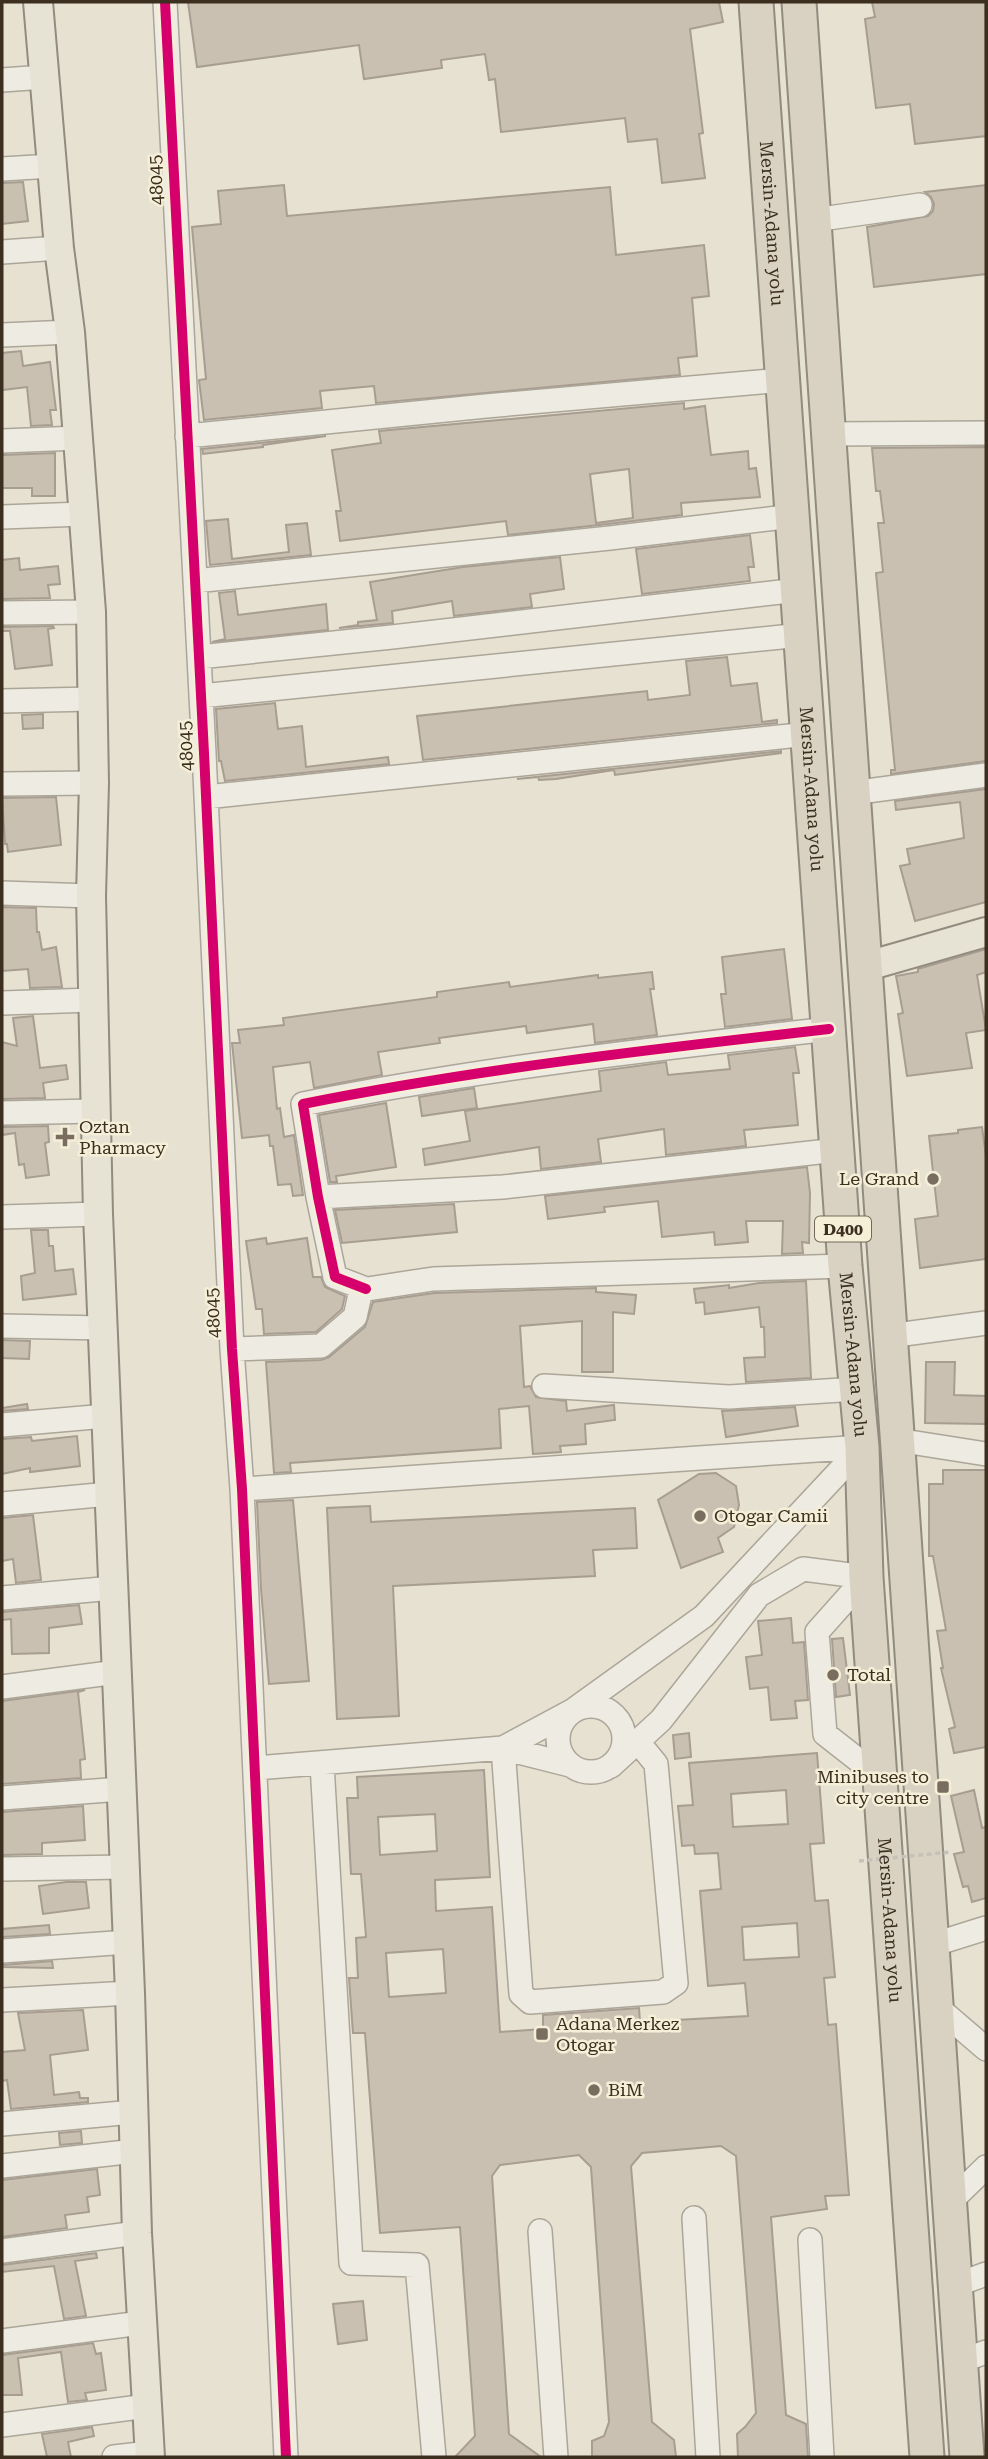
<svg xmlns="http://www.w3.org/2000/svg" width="988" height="2459" font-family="'Roboto Serif',serif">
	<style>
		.building { fill: #cac0b2; stroke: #a79d90; stroke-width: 2; fill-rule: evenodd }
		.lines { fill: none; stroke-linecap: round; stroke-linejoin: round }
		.minor-casing { stroke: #aca699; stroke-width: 26 }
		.major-casing { stroke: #918b80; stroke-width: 32 }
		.highway-casing { stroke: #918b80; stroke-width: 37 }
		.minor { stroke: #eeebe2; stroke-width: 23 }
		.major { stroke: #e6e2d4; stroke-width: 28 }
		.highway { stroke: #d9d2c2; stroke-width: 33 }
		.path-bridge { stroke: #c7c2b9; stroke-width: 3.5; stroke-dasharray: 5 3.5; stroke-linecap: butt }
		.cycleway-casing { stroke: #f6efd8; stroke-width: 15 }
		.cycleway { stroke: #d6006c; stroke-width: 10 }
		.poi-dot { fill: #786d5e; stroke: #f6efd8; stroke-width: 2.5 }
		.labels { text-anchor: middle; stroke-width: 5; stroke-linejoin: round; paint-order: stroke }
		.shield { fill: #f6efd8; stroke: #746957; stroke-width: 2 }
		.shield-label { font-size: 16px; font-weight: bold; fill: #3c2f20 }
		.street-label { font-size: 18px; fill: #3c2f20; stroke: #f6efd8 }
		.poi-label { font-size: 18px; fill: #3c2f20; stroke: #f6efd8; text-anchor: start }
	</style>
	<rect width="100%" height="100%" fill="#e6e1d1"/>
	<!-- building -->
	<path class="building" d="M188 2H719L723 22 690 29 703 133 699 134 705 178 662 183 657 139 628 142 625 118 501 132 495 79 489 80 485 54 441 60 442 68 364 79 359 45 197 67Z
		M872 2H985L986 136 915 144 910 104 876 108 865 19 875 17Z
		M23 182 28 221 2 224V183Z
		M284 185 287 216 610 187 616 255 704 245 709 296 692 298 697 356 678 358 680 375 376 403 374 386 320 391 322 408 204 420 199 380 206 379 192 227 221 224 218 191Z
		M986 185V274L874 287 867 227 928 216 933 211 934 204 931 197 925 192Z
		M21 351 23 366 50 362 56 410H50L52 425 31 426 27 387 2 390V353Z
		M684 403V409L705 406 711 455 748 451 749 469 756 468 760 497 681 503 682 515 608 524 508 535 506 521 340 541 336 511H341L332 450 381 443 379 431ZM629 469 633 518 596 523 590 474Z
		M326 436 263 445V447L203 454 202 449Z
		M986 447V761L891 774V770H895L876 573 883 572 878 523H884L880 491H876L872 448Z
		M55 453V496H32V488H2V455Z
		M228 519 232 559 289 552 286 525 307 523 311 555 210 565 206 521Z
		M750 535 754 567H748L750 581 642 594 636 549Z
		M560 557 564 589 530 594 532 607 454 616 452 601 392 611 393 623 339 628 358 625V622L377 620 370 582 463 567Z
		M19 558 20 570 58 566 60 584 48 585 50 598 2 599V560Z
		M235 591 238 615 326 604 328 630 212 642 225 639 219 593Z
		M53 626 54 628 48 629 52 665 15 669 10 631H2V627Z
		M727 657 731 686 757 683 762 722 777 720V723L423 760 417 716 647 691 648 700 690 695 686 661Z
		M275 703 278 729 302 726 306 767 388 757 389 764 225 781 221 761H219L216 709Z
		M43 714V728L23 729 22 715Z
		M781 751V753L615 775 614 770 556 779 539 780 538 777 517 779Z
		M986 789V902L915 921 900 866 910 864 907 849 964 838 960 802 896 810 895 801Z
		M56 797 61 845 8 852 7 844H5L2 798Z
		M2 907 36 908 37 932H39L42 950 56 947 62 987 30 988 28 969 2 971Z
		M784 949 792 1019 725 1027 721 994H726L722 957Z
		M986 949V972L977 975 986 1030 966 1033 972 1068 907 1076 898 1014 903 1013 896 976 918 972V969Z
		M652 972 654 989H650L657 1035 595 1043 593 1024 527 1033 526 1026 439 1038 440 1043 378 1052 382 1075 314 1088 310 1062 273 1067 277 1109 280 1108 284 1137 294 1135 303 1195 293 1196 291 1184 278 1185 273 1146H270L269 1135 242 1138 232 1043H240L238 1030 284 1025 283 1018 437 997V992L509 982 510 987 598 975V978Z
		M33 1016 40 1068 66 1065 68 1079 43 1083 45 1098 2 1099V1042L17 1046 13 1018Z
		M795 1047 799 1073H793L798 1125 744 1130 746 1146 666 1155 664 1129 598 1139 601 1162 541 1169 539 1147 425 1165 423 1149 470 1141 465 1111 601 1091 599 1071 666 1062 668 1075 730 1069 728 1055Z
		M474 1088 477 1108 422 1116 419 1097Z
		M386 1103 396 1167 336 1176 337 1182H330L319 1115Z
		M48 1126 49 1142 45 1143 49 1175 26 1178 24 1164 19 1165 15 1133 2 1135V1127Z
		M982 1127 986 1156V1259L920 1268 915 1219 938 1216 929 1136 958 1133V1130Z
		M807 1167 810 1193 809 1243 802 1242 803 1253 782 1254 783 1221H746L748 1242 715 1245 714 1232 662 1237 658 1201 604 1207 605 1212 548 1219 545 1196Z
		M454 1204 457 1232 342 1243 335 1210Z
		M31 1230H48L49 1246H53L55 1271 73 1269 76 1294 23 1300 21 1276 35 1273Z
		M266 1238 267 1244 307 1238 313 1277H321L325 1287 345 1296 342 1309 316 1332 264 1334 262 1309H256L246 1241Z
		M806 1281 811 1378 746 1382 744 1358 765 1357 764 1327H761L759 1307 705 1314 704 1302 696 1303 694 1289 729 1285V1288L759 1283Z
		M596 1288V1292L636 1295 634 1314 613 1312V1372H582V1321L520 1326 524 1387 530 1386 536 1397 566 1401 567 1411 614 1405 615 1420 585 1424 586 1444 560 1446 561 1452 533 1454 529 1406 499 1409 501 1448 290 1463 291 1472 274 1473 266 1362 321 1360 329 1357 365 1327 373 1302 434 1293Z
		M2 1340 30 1341 29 1359 2 1358Z
		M926 1362H955L954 1395 986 1396V1424L925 1423Z
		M27 1404 28 1409 2 1411V1408Z
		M795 1407 798 1426 726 1437 722 1411Z
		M77 1436 80 1466 30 1472V1468L2 1474V1439L31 1437 32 1441Z
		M943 1470H986V1747L954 1753 949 1729 955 1727 941 1668H943L937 1631 946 1630 933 1556H929V1484H943Z
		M716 1473 736 1486 739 1505 734 1527 718 1538 723 1552 681 1568 658 1500 699 1474Z
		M293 1500 309 1681 269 1684 261 1589 257 1502Z
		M370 1506 371 1522 635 1508 637 1548 593 1550 595 1576 393 1586 399 1716 337 1719 327 1508Z
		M33 1515 41 1580 16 1583 13 1559 2 1561V1518Z
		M79 1605 82 1624 49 1628V1653L12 1654 11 1619 2 1620V1612Z
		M791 1618 793 1643 804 1642 808 1700 795 1701 797 1718 771 1720 768 1687 750 1689 746 1657 762 1655 758 1621Z
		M843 1638 850 1695 836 1697 832 1639Z
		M85 1690 78 1692 85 1759 80 1760 81 1778 2 1784V1701Z
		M689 1733 691 1757 675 1759 673 1735Z
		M817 1753 824 1843 810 1844 815 1901 828 1900 835 1977 824 1978 828 2025 836 2024 849 2195 825 2196 827 2209 771 2217 786 2415 806 2424 808 2457H738L737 2434 745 2427 756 2413 736 2156 721 2146 642 2153 631 2166 652 2422 674 2440 676 2457H592V2441L604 2436 609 2422 591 2167 579 2155 500 2165 492 2176 509 2434 541 2457H455L475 2436 460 2227 380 2233 365 2033H353L349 1978H358L356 1938 366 1937 361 1874H351L347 1798H358L357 1777 484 1770 490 1877 435 1880 436 1911 492 1907 500 2032 543 2029V2015L639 2008 640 2022 748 2016 745 1983 708 1986 700 1891 721 1889 718 1853 695 1854 694 1845 682 1846 678 1806 693 1805 689 1763ZM786 1790 788 1824 733 1827 731 1794ZM435 1814 437 1851 380 1855 378 1817ZM797 1923 799 1957 744 1960 742 1927ZM443 1949 446 1993 389 1997 386 1953Z
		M974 1790 982 1828 986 1827V1898L972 1902 968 1886 963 1887 954 1854 964 1852 951 1796Z
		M83 1806 85 1840 42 1843V1854L2 1855V1812Z
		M66 1882H86L89 1908 43 1914 39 1886Z
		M49 1925 50 1934 2 1937V1929Z
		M52 1961 53 1968 2 1967V1965Z
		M83 2010 88 2050 50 2055 54 2095 79 2092 80 2098H88V2102L11 2109 7 2080 2 2081V2052L25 2050 18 2013Z
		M81 2131 82 2143 60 2145 59 2133Z
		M97 2169 100 2195 87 2197 89 2212 65 2215 67 2228 2 2237V2180Z
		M96 2253 97 2258 75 2261 86 2316 64 2319 54 2266 2 2272V2265Z
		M363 2301 367 2340 338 2344 333 2304Z
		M93 2343 96 2354 101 2353 106 2390 85 2393 87 2400 68 2402 61 2352 18 2358 22 2395H2V2355Z
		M92 2427 94 2436 68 2442 71 2457H47L42 2434Z"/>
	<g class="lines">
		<defs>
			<path id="minor" d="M165 2 204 753 232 1349 242 1489 286 2457
				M2 80 45 77
				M2 169 52 166
				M814 220 920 205
				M2 252 59 248
				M2 335 70 332
				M828 434 986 433
				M187 436 486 406 783 380
				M2 441 79 438
				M2 517 83 514
				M195 581 610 538 793 516
				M2 613 91 612
				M199 657 392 637 798 590
				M201 696 801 635
				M2 701 92 699
				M2 784 94 783
				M852 793 986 775
				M206 797 808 734
				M2 893 91 896
				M2 1003 93 1000
				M2 1113 95 1111
				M318 1197 503 1187 837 1150
				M2 1217 98 1214
				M366 1289 335 1277 318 1197 303 1104C477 1069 653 1049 829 1029
				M2 1326 103 1328
				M889 1336 986 1323
				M232 1349 321 1346 355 1317 361 1290 433 1279 845 1266
				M544 1386 729 1397 857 1389
				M2 1425 106 1416
				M897 1440 986 1454
				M242 1489 862 1447
				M2 1504 109 1494
				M866 1577 817 1632 825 1734 880 1777
				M2 1598 113 1588
				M2 1687 117 1672
				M558 1739a33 33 0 1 1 66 0a33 33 0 1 1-66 0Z
				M503 1748 521 1994 530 2002 663 1992 676 1983 656 1764 638 1742
				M503 1748 572 1711 704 1616 862 1447
				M322 1764 351 2263 417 2265 434 2457
				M611 1766 661 1720 759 1595 803 1569 866 1577
				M256 1768 503 1748 570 1765
				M2 1798 121 1789
				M2 1869 125 1867
				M932 1945 986 1928
				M2 1951 128 1942
				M2 2000 130 1993
				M936 2006 986 2049
				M2 2124 133 2112
				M2 2166 135 2151
				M950 2202 986 2167
				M694 2218 708 2457
				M540 2231 556 2457
				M810 2240 822 2457
				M2 2251 137 2233
				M956 2285 986 2274
				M2 2341 141 2323
				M961 2361 986 2352
				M2 2425 147 2406
				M114 2457 149 2453"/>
			<path id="major" d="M38 2 59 248 70 332 91 612 94 783 91 896 98 1214 130 1993 137 2233 150 2457
				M864 967 986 932"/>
			<g id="highway">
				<path id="s1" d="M756 2 845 1266 862 1447 866 1577 927 2457"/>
				<path d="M799 2 967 2457"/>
			</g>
		</defs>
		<!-- minor casing -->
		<use href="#minor" class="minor-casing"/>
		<!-- major casing -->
		<use href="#major" class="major-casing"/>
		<!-- highway casing -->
		<use href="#highway" class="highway-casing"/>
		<!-- minor -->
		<use href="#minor" class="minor"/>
		<!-- major -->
		<use href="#major" class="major"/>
		<!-- highway -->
		<use href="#highway" class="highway"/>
		<!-- path-bridge -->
		<path class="path-bridge" d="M859 1861 951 1852"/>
		<defs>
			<path id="cycleway" d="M165 2 204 753 232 1349 242 1489 286 2457
				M366 1289 335 1277 318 1197 303 1104C477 1069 653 1049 829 1029"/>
		</defs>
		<!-- cycleway casing -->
		<use href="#cycleway" class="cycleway-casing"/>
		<!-- cycleway -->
		<use href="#cycleway" class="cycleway"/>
	</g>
	<!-- markers -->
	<g class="poi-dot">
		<path d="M61.5 1126.5h7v7h7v7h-7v7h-7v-7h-7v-7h7z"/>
		<circle cx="933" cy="1179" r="7"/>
		<circle cx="700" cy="1516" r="7"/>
		<circle cx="833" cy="1675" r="7"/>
		<rect x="936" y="1780" width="14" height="14" rx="3.5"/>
		<rect x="535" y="2027" width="14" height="14" rx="3.5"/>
		<circle cx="594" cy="2090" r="7"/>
	</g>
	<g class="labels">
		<!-- shield labels -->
		<rect class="shield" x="815" y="1216.5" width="56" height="25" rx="5"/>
		<g class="shield-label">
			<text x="843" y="1235">D400</text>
		</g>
		<!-- street labels -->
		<g class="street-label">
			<text transform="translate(156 180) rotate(-93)" y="6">48045</text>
			<text dy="6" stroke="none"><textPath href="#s1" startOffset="222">Mersin-Adana yolu</textPath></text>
			<text transform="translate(186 746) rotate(-93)" y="6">48045</text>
			<text dy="6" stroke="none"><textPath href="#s1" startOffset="789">Mersin-Adana yolu</textPath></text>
			<text transform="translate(213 1313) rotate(-93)" y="6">48045</text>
			<text dy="6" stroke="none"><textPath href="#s1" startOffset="1356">Mersin-Adana yolu</textPath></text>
			<text dy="6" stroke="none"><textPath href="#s1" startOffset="1923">Mersin-Adana yolu</textPath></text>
		</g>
		<!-- poi labels -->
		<g class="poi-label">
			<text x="79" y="1133">Oztan<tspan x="79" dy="21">Pharmacy</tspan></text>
			<text x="919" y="1185" text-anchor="end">Le Grand</text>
			<text x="714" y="1522">Otogar Camii</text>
			<text x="847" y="1681">Total</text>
			<text x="929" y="1783" text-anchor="end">Minibuses to<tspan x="929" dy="21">city centre</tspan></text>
			<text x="556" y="2030">Adana Merkez<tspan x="556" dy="21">Otogar</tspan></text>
			<text x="608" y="2096">BiM</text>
		</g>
	</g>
	<!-- border -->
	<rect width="988" height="2459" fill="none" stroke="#3c2f20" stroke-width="7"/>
</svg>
